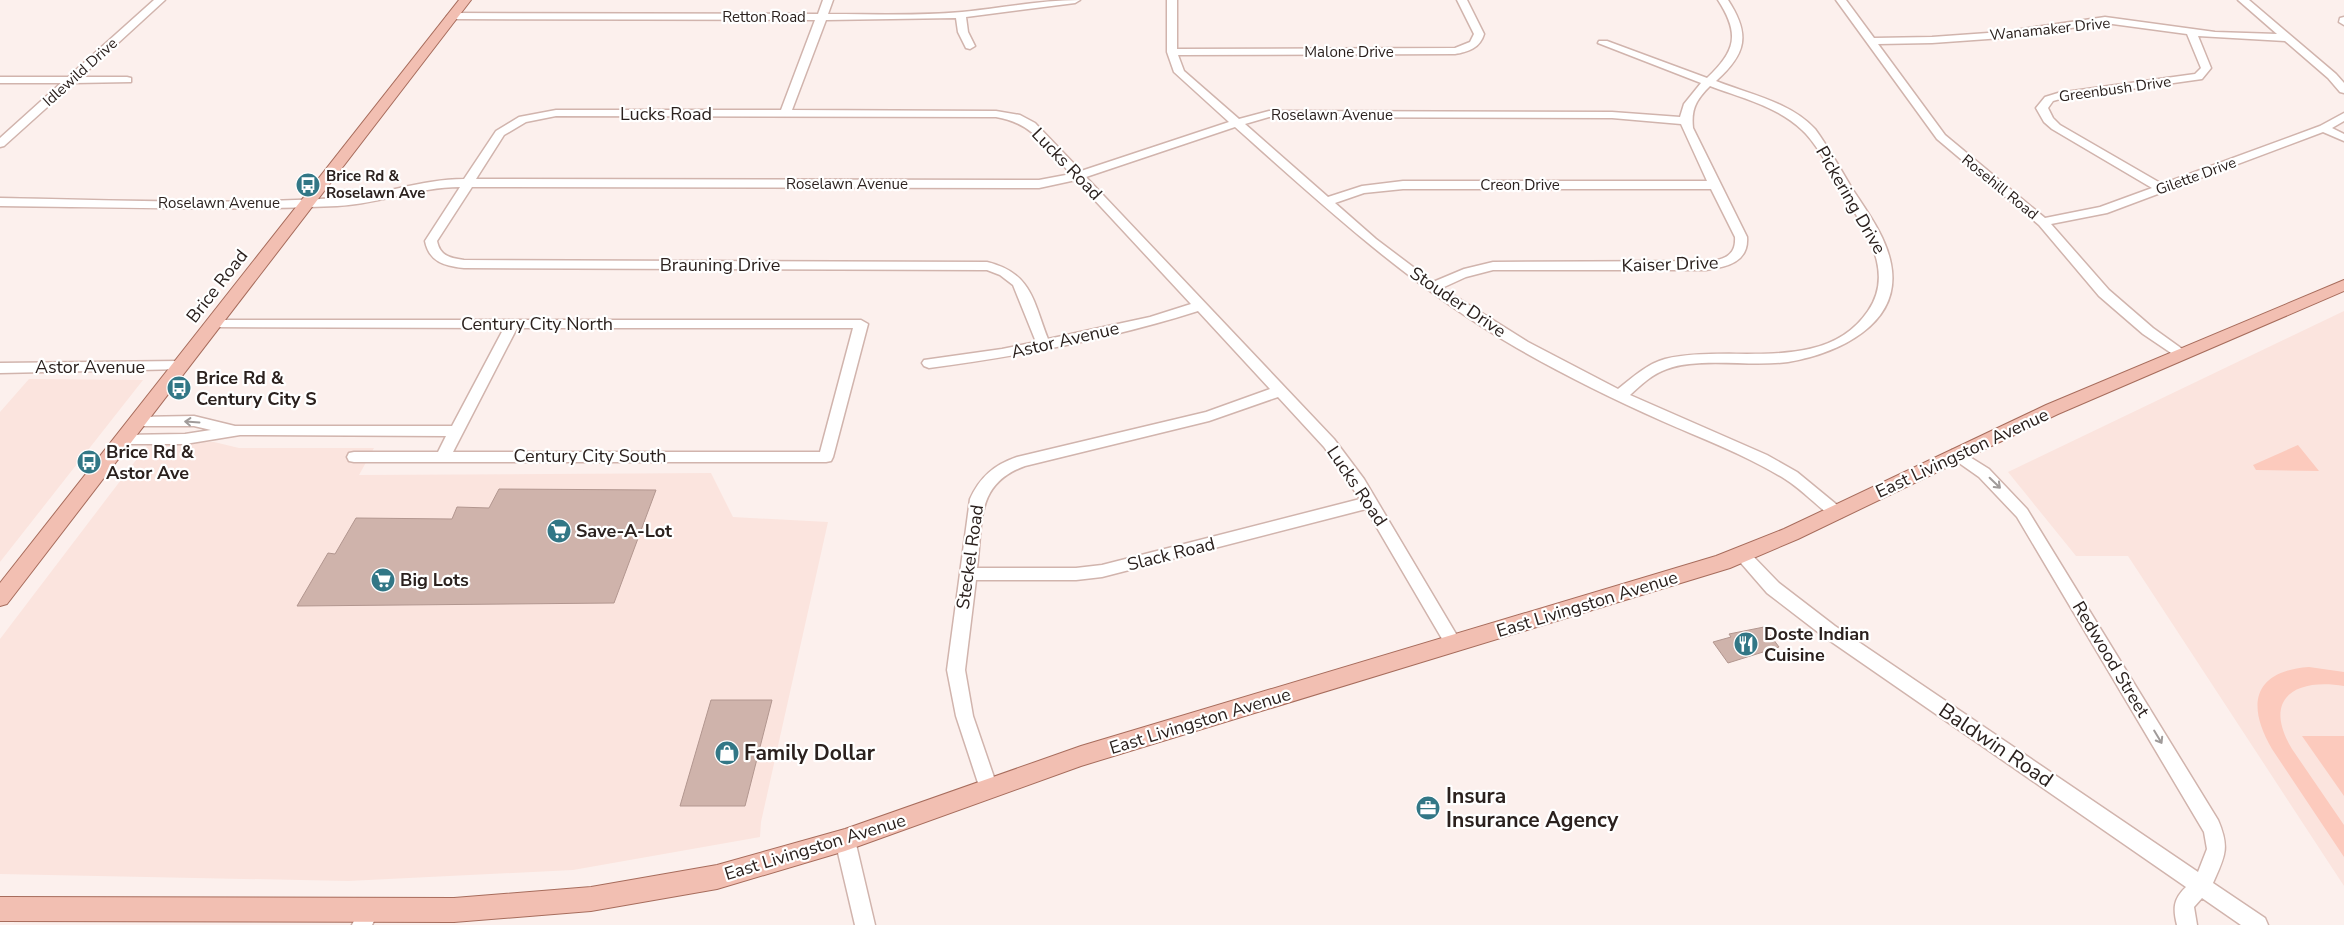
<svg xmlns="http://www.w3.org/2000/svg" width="2344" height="925" font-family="'Nunito Sans',sans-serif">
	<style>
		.built { fill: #fbe4de }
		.green { fill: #fccabd }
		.building { fill: #cfb3ab; stroke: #b2968f }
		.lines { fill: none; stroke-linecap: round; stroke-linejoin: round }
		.minor-casing { stroke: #d1b4ad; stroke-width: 3 }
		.major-casing { stroke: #a76c5c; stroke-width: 2 }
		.minor { fill: #fff; fill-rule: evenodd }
		.major { fill: #f2bfb2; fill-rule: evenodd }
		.oneway { stroke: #a09b9a }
		.labels { text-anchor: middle; stroke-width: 4.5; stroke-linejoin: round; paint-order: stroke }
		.far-street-label { font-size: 15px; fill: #2b211e; stroke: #fff }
		.far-poi-label { font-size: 15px; font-weight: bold; fill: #2b211e; stroke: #fff; text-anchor: start }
		.street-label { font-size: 18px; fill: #2b211e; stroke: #fff }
		.poi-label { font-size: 18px; font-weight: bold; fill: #2b211e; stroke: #fff; text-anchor: start }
		.near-street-label { font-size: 21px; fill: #2b211e; stroke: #fff }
		.near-poi-label { font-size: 21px; font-weight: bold; fill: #2b211e; stroke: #fff; text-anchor: start }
	</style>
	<rect width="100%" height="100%" fill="#fcf0ed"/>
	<!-- built -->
	<path class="built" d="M2344 311V886L2128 556H2076L2008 472Z
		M29 379 143 380 0 562V412Z
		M214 442 239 448H374L359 475 711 473 733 517 828 522 761 822 760 837 573 870 348 881 0 874V639L149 443Z"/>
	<!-- green -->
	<path class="green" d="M2298 445 2319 471 2256 470 2253 465Z
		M2309 667 2344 672V686C2294 678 2262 699 2292 749L2344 825V857L2272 749C2246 705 2253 671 2309 667Z
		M2344 736V796L2302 736Z"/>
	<!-- building -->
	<path class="building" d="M499 489 656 490 614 603 297 606 328 553 335 554 356 518 452 519 457 507 489 508Z
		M1764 627 1779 647 1728 663 1713 642 1731 637 1729 634Z
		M711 700H772L745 806H680Z"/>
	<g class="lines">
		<defs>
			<path id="minor" d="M154 0H165L81 77H127L131 78V82L74 83 4 146 0 147V138L61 83H0V77H68Z
				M823 0H833L828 14C872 14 918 16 962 12 1002 8 1040 0 1080 0L1075 3 966 17 968 32 975 46 970 49 966 48 958 32 956 18 826 20 792 110 996 111 1020 115 1035 123 1081 171 1229 122 1174 72 1167 52V0H1177V49L1455 48 1470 42 1474 34 1457 0H1467L1484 34C1480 48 1468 52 1455 54L1178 55 1184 71 1239 119 1269 111 1612 112 1680 117 1684 104 1701 83 1598 43 1599 41H1607L1707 78C1736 51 1740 34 1718 0H1728C1751 35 1746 54 1716 81 1749 94 1790 102 1815 129 1829 148 1841 170 1853 190 1868 213 1886 237 1891 264 1903 325 1836 354 1788 362 1751 367 1698 357 1667 369 1652 374 1641 385 1630 395L1767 455 1797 472 1842 509 1845 513 1842 517 1837 519 1832 517C1816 505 1801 489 1785 479 1746 455 1703 439 1662 421 1613 399 1564 375 1517 348 1410 286 1327 209 1235 127L1086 177 1334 439 1364 479 1462 644 1460 649 1454 651 1448 649 1366 509 1102 577 1076 580H976L965 670 973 716 998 789 996 795 989 797 982 795 956 716 947 670 970 499C980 477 994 465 1017 457L1206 412 1270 389 1198 311C1110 339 1020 356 929 368L924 366 922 363 924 360 1002 349 1036 342 1013 285 1000 275 987 270 464 268C445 266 429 262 425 241L460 187C418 187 379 204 337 206 225 211 112 207 0 206V198C112 200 225 205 337 198 381 196 421 179 464 179L496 131 519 117 556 110H781L815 20 452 19 447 16 452 13 818 14ZM1710 86C1741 98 1777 106 1802 130 1820 146 1841 190 1855 213 1873 243 1891 278 1868 311 1824 376 1729 343 1665 359 1647 364 1633 377 1618 389L1528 342 1442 288 1466 277 1493 270H1706C1727 267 1749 262 1747 237L1693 128C1691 109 1696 100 1710 86ZM556 116 996 117C1033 123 1047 148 1071 174L1039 180 476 179 504 135 526 122ZM1269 117 1612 118 1681 124 1707 181H1403L1362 186 1328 197 1245 124ZM1076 180 1191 304 1150 317 1048 339C1033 301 1032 273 987 262L464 260C450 258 440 256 437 241L472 187 1039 188ZM1403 189H1711L1735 237C1736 253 1728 258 1713 261L1493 262 1464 269 1433 282 1376 239 1335 203 1364 193ZM1278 397 1324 447 1360 499 1102 565 1076 568H977C983 522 975 484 1025 466L1209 421Z
				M1836 0H1846L1874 38 1932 37 2002 32 2105 17 2215 32 2277 34 2238 0H2249L2336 74 2344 83V93L2340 92 2328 78 2285 41 2198 36 2211 68 2202 79 2060 99 2053 101 2048 108 2053 118 2060 125 2162 184 2320 126 2344 113V121L2332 128 2344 134V141L2323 132 2107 213 2051 224 2109 290 2153 328 2185 351 2187 354 2180 359 2143 334 2099 296 2039 225 1937 139ZM2105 23 2187 34 2201 68 2195 74 2058 93 2045 97 2036 108 2044 122 2052 129 2152 188 2100 207 2045 218 1945 135 1878 44 1932 43 2002 38Z
				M2344 17V25L2339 22 2340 18Z
				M213 320H861L868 324 833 457 831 461 826 462H354L349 461 347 457 349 453 354 452H438L446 436 240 435 185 444H117L115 440 117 436 122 435 185 434 211 430 194 426H132L130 422 132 418 137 417 194 416 235 426H452L504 328 208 327 206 324ZM517 328H853L820 452H453Z
				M180 361 185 363 187 366 185 369 0 373V363Z
				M1957 449 1989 469 2027 509 2218 820C2230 848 2225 856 2213 883L2265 918 2268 925H2241L2202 898 2194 907 2197 925H2177C2173 909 2173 899 2186 887L1823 636 1767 593 1734 555 1736 551 1742 549 1748 551 1779 583 1835 626 2198 872 2207 849 2204 832 2017 517 1979 477 1952 458 1950 454 1952 450Z
				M845 831 852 834 855 840 875 925H855L835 840 838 834Z
				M369 901 376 904 379 911 372 925H352L362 904Z"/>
			<path id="major" d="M459 0H471L7 604 0 606V583Z
				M2344 280V291L2058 414 1798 539 1730 568 1081 766 845 851 717 889 591 911 454 922 0 921V897L454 898 591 887 717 865 845 829 1081 746 1716 556 1784 529 2046 405Z"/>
		</defs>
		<!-- minor casing -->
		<use href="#minor" class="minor-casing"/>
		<!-- major casing -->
		<use href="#major" class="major-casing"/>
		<!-- minor -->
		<use href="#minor" class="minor"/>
		<!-- major -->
		<use href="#major" class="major"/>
	</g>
	<!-- one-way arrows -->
	<defs><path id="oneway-shaft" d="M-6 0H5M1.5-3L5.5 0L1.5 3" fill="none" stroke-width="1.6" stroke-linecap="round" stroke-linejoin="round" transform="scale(1.25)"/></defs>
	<g class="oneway">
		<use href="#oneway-shaft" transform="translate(192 422) rotate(-176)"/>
		<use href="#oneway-shaft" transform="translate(1995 483) rotate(44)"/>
		<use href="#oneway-shaft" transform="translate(2158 737) rotate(59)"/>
	</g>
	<!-- icons -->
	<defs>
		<symbol id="bus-disc" viewBox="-11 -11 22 22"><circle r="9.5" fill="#327786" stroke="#fff"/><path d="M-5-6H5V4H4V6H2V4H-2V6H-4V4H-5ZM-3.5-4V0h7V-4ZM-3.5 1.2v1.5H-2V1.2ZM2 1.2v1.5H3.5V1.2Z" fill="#fff"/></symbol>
		<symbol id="supermarket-disc" viewBox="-11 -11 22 22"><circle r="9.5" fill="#327786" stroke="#fff"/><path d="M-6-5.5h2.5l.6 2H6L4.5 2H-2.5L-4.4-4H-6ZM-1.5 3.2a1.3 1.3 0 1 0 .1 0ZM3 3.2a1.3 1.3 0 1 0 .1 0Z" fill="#fff"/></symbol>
		<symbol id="restaurant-disc" viewBox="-11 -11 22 22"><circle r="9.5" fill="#327786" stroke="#fff"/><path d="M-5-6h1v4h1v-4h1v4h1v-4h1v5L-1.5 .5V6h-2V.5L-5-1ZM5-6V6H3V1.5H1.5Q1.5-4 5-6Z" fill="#fff"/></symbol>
		<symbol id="shop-disc" viewBox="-11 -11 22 22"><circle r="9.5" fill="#327786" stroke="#fff"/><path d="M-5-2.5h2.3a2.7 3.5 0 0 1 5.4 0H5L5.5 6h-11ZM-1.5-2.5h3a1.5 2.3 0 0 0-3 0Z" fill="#fff"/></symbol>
		<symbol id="office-disc" viewBox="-11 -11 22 22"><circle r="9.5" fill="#327786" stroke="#fff"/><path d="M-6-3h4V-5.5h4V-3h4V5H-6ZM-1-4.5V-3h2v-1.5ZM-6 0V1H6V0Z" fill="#fff"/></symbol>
	</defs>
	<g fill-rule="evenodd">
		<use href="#bus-disc" x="294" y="171" width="28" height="28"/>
		<use href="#bus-disc" x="165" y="374" width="28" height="28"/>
		<use href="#bus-disc" x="75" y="448" width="28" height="28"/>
		<use href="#supermarket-disc" x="545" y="517" width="28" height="28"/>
		<use href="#supermarket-disc" x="369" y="566" width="28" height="28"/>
		<use href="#restaurant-disc" x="1732" y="630" width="28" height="28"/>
		<use href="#shop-disc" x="713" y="739" width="28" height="28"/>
		<use href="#office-disc" x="1414" y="794" width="28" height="28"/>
	</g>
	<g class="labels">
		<!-- far-street labels -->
		<g class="far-street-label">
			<text x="764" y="22">Retton Road</text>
			<text transform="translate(2050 29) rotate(-6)" y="5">Wanamaker Drive</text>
			<text x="1349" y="57">Malone Drive</text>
			<text transform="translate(80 72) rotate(-42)" y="5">Idlewild Drive</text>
			<text transform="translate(2115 89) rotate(-8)" y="5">Greenbush Drive</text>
			<text x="1332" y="120">Roselawn Avenue</text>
			<text transform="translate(2196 176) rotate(-20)" y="5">Gilette Drive</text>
			<text x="847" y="189">Roselawn Avenue</text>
			<text x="1520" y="190">Creon Drive</text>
			<text transform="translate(2000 187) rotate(39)" y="5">Rosehill Road</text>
			<text x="219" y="208">Roselawn Avenue</text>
		</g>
		<!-- far-poi labels -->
		<g class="far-poi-label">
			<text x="326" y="181">Brice Rd &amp;<tspan x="326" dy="17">Roselawn Ave</tspan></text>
		</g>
		<!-- street labels -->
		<g class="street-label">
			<text x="666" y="120">Lucks Road</text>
			<text transform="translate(1067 164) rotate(46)" y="6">Lucks Road</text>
			<text transform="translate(1851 200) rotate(60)" y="6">Pickering Drive</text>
			<text transform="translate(1670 264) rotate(-2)" y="6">Kaiser Drive</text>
			<text x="720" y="271">Brauning Drive</text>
			<text transform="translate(217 286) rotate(-52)" y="6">Brice Road</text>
			<text transform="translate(1458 302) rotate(34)" y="6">Stouder Drive</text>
			<text x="537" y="330">Century City North</text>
			<text transform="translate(1065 340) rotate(-13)" y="6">Astor Avenue</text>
			<text x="90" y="373">Astor Avenue</text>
			<text transform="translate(1962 453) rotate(-25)" y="6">East Livingston Avenue</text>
			<text x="590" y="462">Century City South</text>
			<text transform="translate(1357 486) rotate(56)" y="6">Lucks Road</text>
			<text transform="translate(1171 554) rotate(-14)" y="6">Slack Road</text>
			<text transform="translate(970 557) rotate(-82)" y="6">Steckel Road</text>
			<text transform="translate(1587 604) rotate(-17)" y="6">East Livingston Avenue</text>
			<text transform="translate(2111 659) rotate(59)" y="6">Redwood Street</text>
			<text transform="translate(1200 721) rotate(-17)" y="6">East Livingston Avenue</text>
			<text transform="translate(815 847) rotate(-17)" y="6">East Livingston Avenue</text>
		</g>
		<!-- poi labels -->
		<g class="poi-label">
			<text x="196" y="384">Brice Rd &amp;<tspan x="196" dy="21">Century City S</tspan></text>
			<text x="106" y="458">Brice Rd &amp;<tspan x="106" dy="21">Astor Ave</tspan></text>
			<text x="576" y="537">Save-A-Lot</text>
			<text x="400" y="586">Big Lots</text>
			<text x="1764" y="640">Doste Indian<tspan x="1764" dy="21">Cuisine</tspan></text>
		</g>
		<!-- near-street labels -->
		<g class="near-street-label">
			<text transform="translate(1996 745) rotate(34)" y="7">Baldwin Road</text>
		</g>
		<!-- near-poi labels -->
		<g class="near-poi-label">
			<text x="744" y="760">Family Dollar</text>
			<text x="1446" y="803">Insura<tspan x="1446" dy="24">Insurance Agency</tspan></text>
		</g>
	</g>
</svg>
